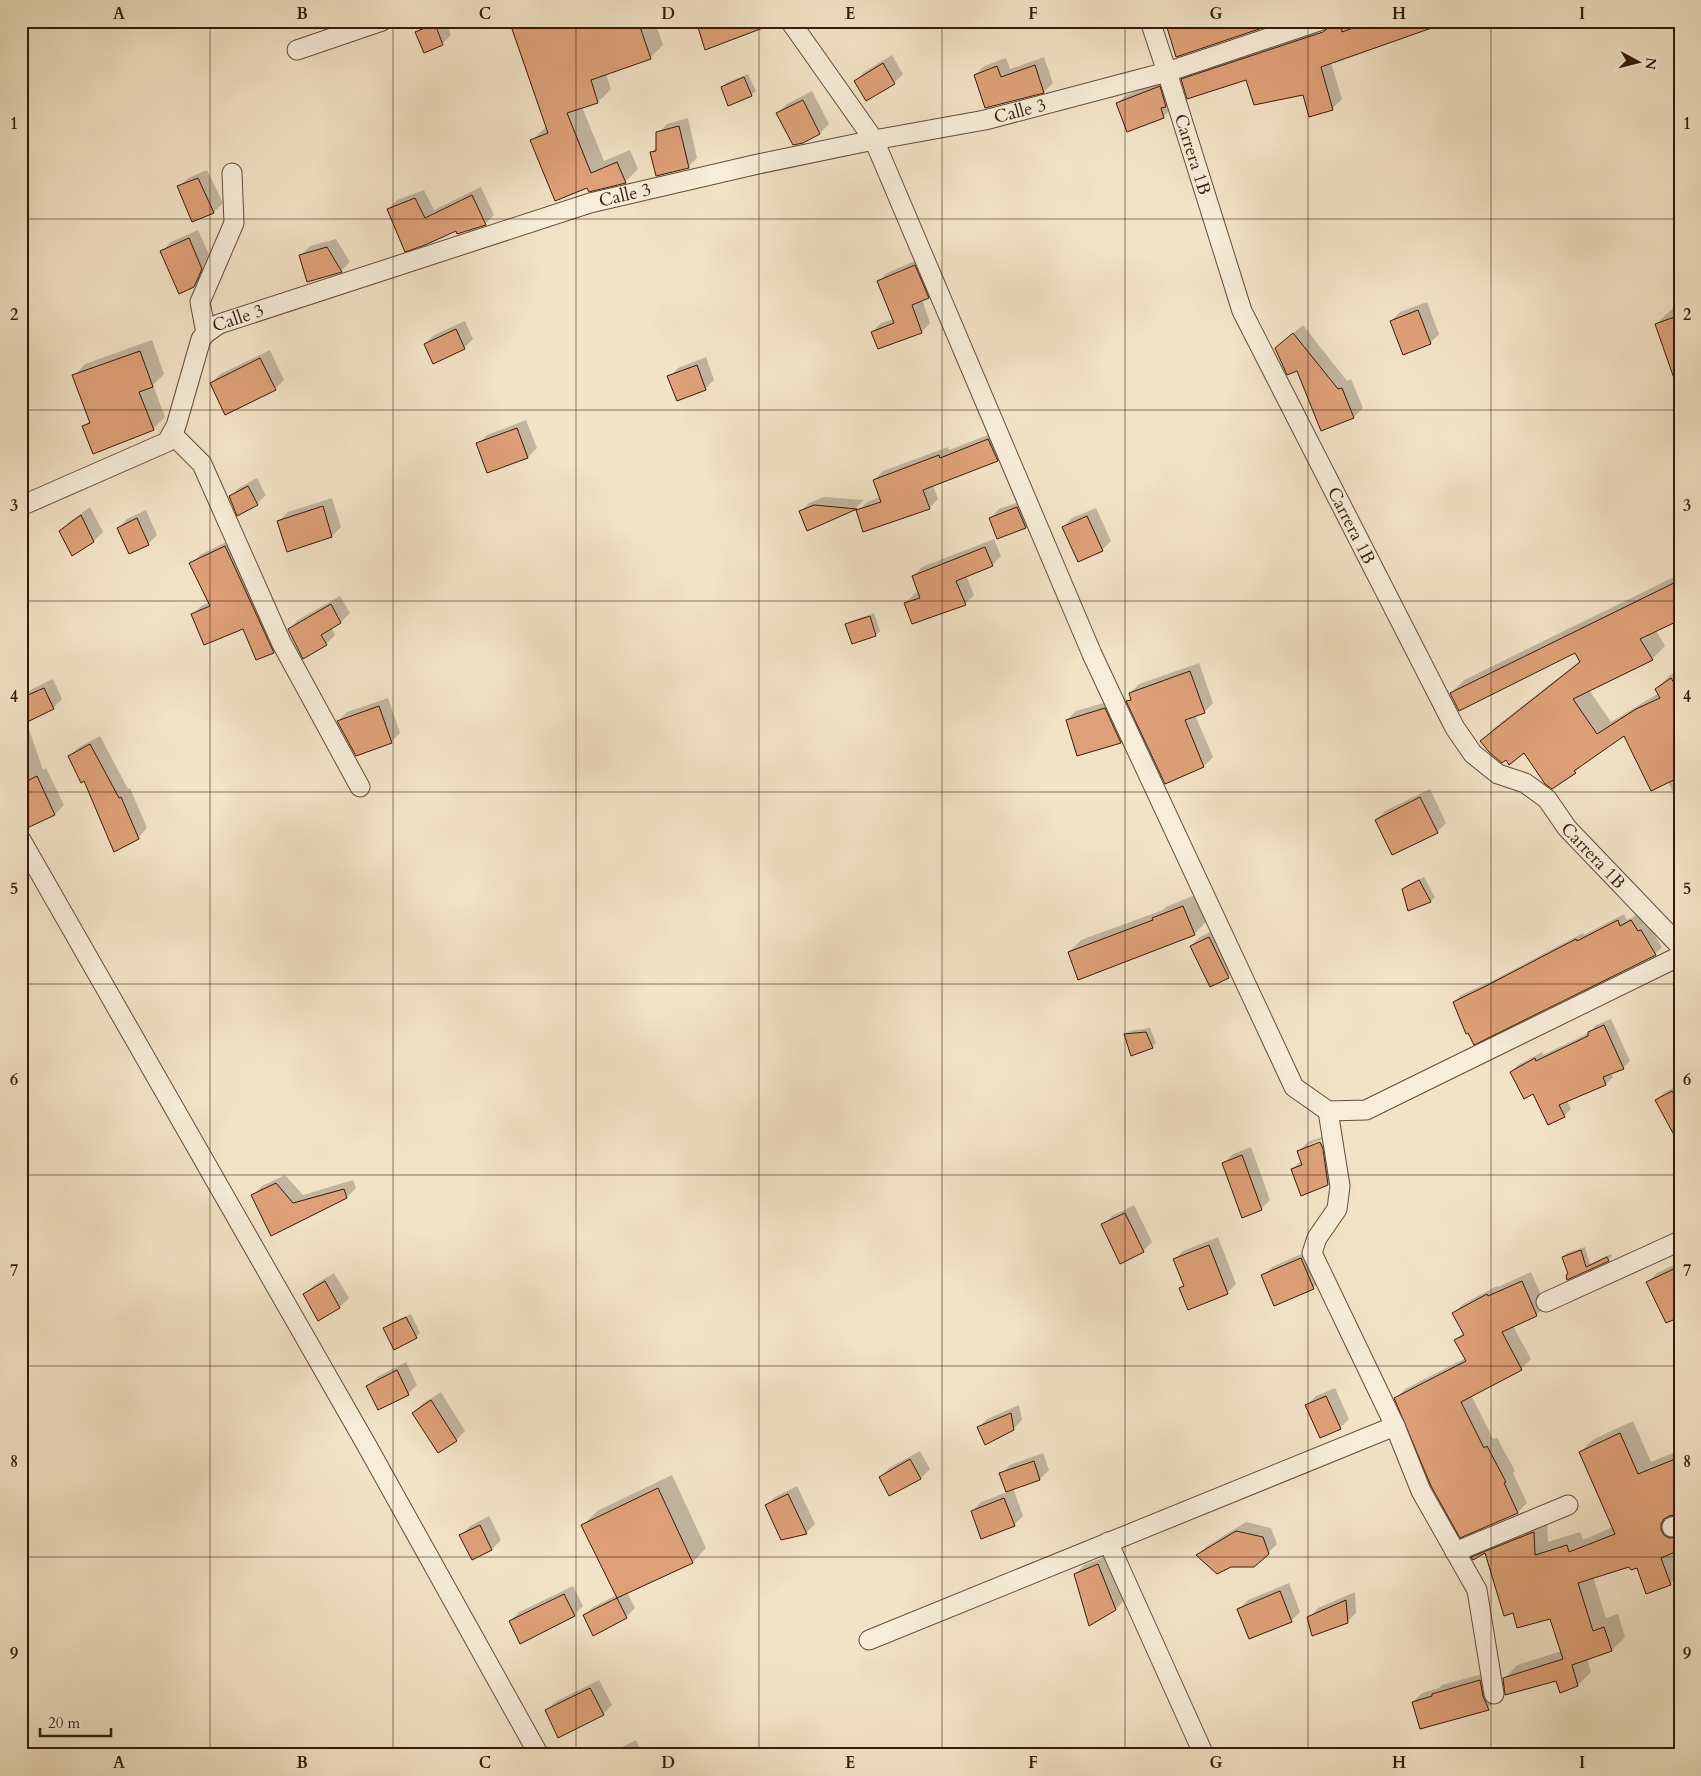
<svg xmlns="http://www.w3.org/2000/svg" width="1701" height="1776" font-family="Cardo,serif">
	<style>
		.shadow { fill: #0003; fill-rule: evenodd }
		.building { fill: #dea078; stroke: #351b09 }
		.lines { fill: none; stroke-linecap: round; stroke-linejoin: round }
		.street-casing { stroke: #644d38; stroke-width: 21 }
		.street { stroke: #f7edd9; stroke-width: 19 }
		.grid { fill: none; stroke: #351b09; stroke-width: 1; stroke-opacity: 0.55 }
		.labels { text-anchor: middle; stroke-width: 4.5; stroke-linejoin: round; paint-order: stroke }
		.street-label { font-size: 18px; fill: #351b09; stroke: #f7edd9 }
		.neatline { fill: none; stroke: #351b09; stroke-width: 2 }
		.grid-label { font-size: 16px; text-anchor: middle; font-weight: bold; fill: #351b09 }
	</style>
	<rect width="100%" height="100%" fill="#f2e3c5"/>
	<filter id="stains"><feTurbulence type="fractalNoise" baseFrequency=".004" numOctaves="4"/><feColorMatrix values="0 0 0 0 .2 0 0 0 0 .09 0 0 0 0 .02 0 0 0 .5 -.17"/></filter>
	<radialGradient id="worn" r=".72"><stop offset=".6" stop-color="#630" stop-opacity="0"/><stop offset="1" stop-color="#630" stop-opacity=".3"/></radialGradient>
	<!-- shadow -->
	<path class="shadow" d="M431 21H446L451 35 442 44 417 32 426 23Z
		M522 21H655L663 45 650 58 606 74 611 89 598 102 582 107 604 161 630 150 638 169 625 182 590 190 532 140 547 126 514 29Z
		M1358 21H1451L1331 63 1342 99 1333 108 1310 115 1303 94 1247 78 1182 80 1191 71 1316 29 1318 34Z
		M892 55 903 74 894 83 855 81 864 72Z
		M1044 57 1053 83 1044 92 986 107 975 75 984 66 1006 58 1010 69Z
		M748 74 756 91 751 95 722 87 726 83Z
		M1169 78 1172 108 1163 117 1117 104 1126 95Z
		M812 91 829 124 820 133 803 142 778 113 787 104Z
		M688 118 697 158 688 167 652 152 657 147 658 133 667 124Z
		M207 170 223 203 214 212 192 220 179 187 188 178Z
		M481 187 494 215 485 224 457 230 388 209 397 200 424 190 434 210Z
		M198 230 211 259 203 276 194 286 162 251 171 242Z
		M336 239 350 262 341 271 308 281 301 255 310 246Z
		M924 257 937 288 928 297 922 299 930 323 921 332H872L881 323 894 319 878 282 887 273Z
		M1427 302 1439 334 1430 343 1391 321 1400 312Z
		M1680 304V384L1656 324 1674 307Z
		M465 321 473 339 464 348 425 344 434 335Z
		M1303 325 1347 381 1351 379 1363 408 1354 417 1321 430 1298 370 1276 348Z
		M152 340 164 374 153 385 165 417 153 429 84 426 90 420 74 376 85 364Z
		M270 350 284 380 275 389 211 383 220 374Z
		M706 357 714 380 705 389 669 377 678 368Z
		M526 420 537 448 528 457 488 472 478 444 487 435Z
		M998 431 1006 451 997 460 933 485 938 499 929 508 858 511 867 502 880 497 874 480 883 471 948 447 949 450Z
		M257 478 266 495 257 504 238 514 230 497 239 488Z
		M824 497 864 500 856 508 808 530 800 512 809 503Z
		M332 498 341 527 332 536 279 521 288 512Z
		M1027 499 1035 518 1026 527 997 538 990 518 999 509Z
		M90 507 103 532 94 541 72 555 60 531 69 522Z
		M1096 508 1111 541 1102 550 1063 527 1072 518Z
		M146 510 157 535 148 544 130 552 118 528 127 519Z
		M234 538 282 643 273 652 243 627 193 614 201 606 210 602 191 564 200 555Z
		M994 539 1001 556 992 565 966 575 974 595 965 604 905 603 914 594 919 592 913 576 922 567Z
		M1680 574V618L1656 630 1665 646 1652 659 1589 690 1611 722 1659 693 1656 689 1669 676 1680 669V796L1676 798 1668 782 1624 735 1584 763 1575 772 1524 751 1506 758 1482 741 1494 728 1581 660 1576 652 1451 693 1464 680Z
		M340 596 350 613 341 622 331 627 335 635 326 644 289 629 298 620Z
		M874 613 880 631 876 635 846 625 851 621Z
		M1199 663 1213 703 1204 712 1195 715 1213 757 1204 766 1128 702 1132 698 1130 693 1139 684Z
		M53 679 62 699 53 708 23 698 32 689Z
		M388 698 400 733 391 742 338 721 347 712Z
		M1114 700 1129 733 1120 742 1067 720 1076 711Z
		M29 729 43 770 46 768 64 805 55 814 27 827 21 814V733Z
		M100 736 128 789 130 788 147 828 138 838 115 850 85 779 69 757 78 748Z
		M1430 789 1446 823 1437 832 1376 820 1385 811Z
		M1424 877 1435 897 1431 901 1403 890 1407 885Z
		M1195 895 1206 922 1194 934 1069 952 1081 940 1163 910 1166 907Z
		M1624 914 1627 920 1638 914 1645 926 1648 924 1662 947 1655 954 1474 1043 1454 1002 1461 995 1492 981 1583 933 1584 935Z
		M1218 928 1237 968 1228 977 1191 946 1200 937Z
		M1611 1019 1630 1061 1623 1068 1611 1073 1613 1077 1606 1084 1567 1101 1571 1109 1564 1116 1533 1093 1511 1072 1518 1065 1542 1052 1543 1055 1589 1033 1596 1025Z
		M1150 1028 1156 1043 1152 1047 1125 1035 1129 1031Z
		M1680 1084V1124L1656 1100 1664 1093Z
		M1329 1134 1337 1175 1328 1184 1292 1169 1302 1160 1299 1151 1308 1142ZM1325 1138 1326 1141 1308 1148V1145Z
		M1251 1147 1270 1200 1261 1209 1224 1163 1233 1154Z
		M285 1175 303 1195 353 1180 356 1188 347 1197 271 1234 253 1195 262 1186Z
		M1680 1197V1211L1675 1202Z
		M1134 1205 1152 1242 1143 1251 1103 1225 1112 1216Z
		M1218 1237 1236 1284 1227 1293 1180 1288 1184 1284 1174 1260 1183 1251Z
		M1585 1247 1590 1264 1611 1254 1612 1256 1608 1260 1569 1274 1563 1258 1567 1253Z
		M1310 1250 1322 1279 1313 1288 1263 1276 1272 1267Z
		M1680 1262V1315L1648 1282 1657 1273Z
		M1531 1272 1546 1306 1536 1315 1513 1326 1531 1359 1521 1369 1471 1395 1493 1439 1497 1438 1515 1471 1513 1473 1527 1503 1518 1512 1461 1536 1396 1399 1405 1389 1466 1358 1456 1340 1464 1332 1454 1313 1463 1304 1497 1286 1498 1287Z
		M334 1273 349 1298 340 1307 319 1319 305 1294 314 1285Z
		M411 1314 420 1333 416 1337 385 1329 389 1324Z
		M406 1362 417 1385 408 1394 368 1386 377 1377Z
		M1335 1388 1349 1419 1340 1428 1307 1405 1316 1396Z
		M441 1392 465 1431 456 1440 438 1452 413 1413 422 1404Z
		M1019 1405 1022 1420 1013 1429 978 1428 987 1419Z
		M1633 1421 1651 1462 1680 1450V1513L1674 1514V1517L1680 1524V1549L1676 1550 1680 1561V1574L1670 1584 1638 1566 1630 1565 1593 1577 1606 1618 1618 1614 1625 1637 1612 1650 1587 1659 1591 1672 1578 1685 1557 1679H1504L1517 1665 1562 1651 1551 1617 1514 1611 1486 1552 1473 1558 1486 1544 1547 1520 1548 1542 1580 1532 1583 1540 1613 1527 1580 1452 1594 1439Z
		M920 1451 930 1469 921 1478 889 1494 880 1477 889 1468Z
		M1043 1453 1049 1470 1040 1479 1013 1488 1023 1516 1014 1525 972 1511 981 1502 1007 1492 1001 1474 1010 1465Z
		M672 1475 706 1548 693 1562 627 1592 635 1608 626 1617 584 1616 593 1607 617 1595 583 1525 597 1511Z
		M797 1486 815 1524 806 1533 766 1506 775 1497Z
		M489 1516 501 1540 492 1549 472 1559 461 1535 470 1526Z
		M1246 1522 1271 1528 1277 1544 1268 1553 1198 1555 1207 1546Z
		M1107 1556 1125 1600 1116 1609 1075 1575 1084 1565Z
		M1289 1583 1300 1612 1291 1621 1239 1609 1248 1600Z
		M573 1586 583 1606 574 1615 510 1621 519 1612Z
		M1355 1592 1356 1613 1347 1622 1309 1618 1318 1608Z
		M1489 1672 1497 1700 1488 1708 1413 1702 1422 1693 1439 1688 1442 1685Z
		M599 1680 612 1705 603 1714 546 1711 555 1702Z
		M636 1740 643 1755H606Z"/>
	<!-- building -->
	<path class="building" d="M534 21H638L651 59 591 80 598 103 567 113 591 173 617 162 626 183 589 192 587 188 555 201 530 140 548 133 512 29Z
		M696 21H776V23L705 50Z
		M1165 21H1283L1176 57Z
		M1330 21H1341L1342 32 1372 21H1443V24L1321 67 1333 110 1309 117 1303 95 1254 105 1246 80 1187 99 1181 79 1323 32 1328 28Z
		M435 24 443 45 424 53 415 32Z
		M883 63 895 84 866 101 854 81Z
		M1035 65 1044 93 985 108 974 75 997 66 1001 77Z
		M744 77 752 96 728 106 721 87Z
		M1160 86 1166 107 1161 108 1164 118 1127 132 1116 103Z
		M803 100 820 134 803 143 793 145 776 113Z
		M679 126 689 168 656 176 650 152 656 151V132Z
		M198 178 214 213 192 222 177 186Z
		M472 195 486 225 457 234 456 231 425 245 405 252 387 209 415 198 425 218Z
		M189 238 202 269 194 287 179 294 160 251Z
		M327 247 342 272 307 282 299 255Z
		M915 265 929 298 912 305 922 333 878 349 871 332 894 323 877 281Z
		M1418 310 1431 344 1403 355 1390 321Z
		M1680 315V386L1677 387 1655 324Z
		M456 329 465 349 433 364 424 344Z
		M1293 333 1338 389 1342 388 1354 418 1321 431 1297 371 1287 375 1275 348Z
		M140 351 153 387 139 392 154 430 93 454 82 426 90 423 72 375Z
		M260 358 276 390 225 415 210 383Z
		M697 365 706 390 677 401 667 376Z
		M517 428 528 458 487 473 476 443Z
		M988 439 998 461 923 490 930 509 863 532 856 510 881 502 873 480 939 455 940 458Z
		M248 486 258 505 237 516 229 496Z
		M814 505 857 509 807 531 799 511Z
		M323 506 332 537 287 552 277 521Z
		M1017 507 1026 528 997 539 989 518Z
		M81 515 94 542 72 556 59 531Z
		M1087 516 1103 551 1078 562 1062 527Z
		M137 518 149 545 129 554 117 528Z
		M225 546 274 653 256 660 243 629 204 645 191 614 210 606 189 563Z
		M985 547 993 566 956 581 966 605 912 624 904 603 920 598 912 576Z
		M1680 580V620L1640 639 1653 660 1573 699 1597 734 1636 709 1660 698 1655 689 1671 678 1678 689 1680 688V777L1651 791 1624 736 1574 771 1576 773 1552 789 1545 784 1524 753 1509 765 1506 760 1502 763 1489 752 1480 741 1580 662 1575 653 1459 711 1450 693Z
		M331 604 341 623 321 635 327 645 303 659 288 629Z
		M870 616 876 636 852 644 845 624Z
		M1190 671 1205 713 1185 720 1204 767 1165 784 1126 701 1131 700 1129 693Z
		M44 688 54 709 21 725V698Z
		M379 706 392 743 356 756 337 721Z
		M1105 708 1121 743 1077 756 1066 720Z
		M90 744 119 798 121 797 139 839 114 852 84 781 81 783 68 756Z
		M37 776 55 815 27 828 21 816V784Z
		M1420 797 1438 833 1392 855 1375 820Z
		M1419 880 1431 902 1408 911 1402 889Z
		M1183 906 1195 935 1078 980 1068 952 1153 920 1152 918Z
		M1618 920 1620 926 1631 920 1638 931 1641 930 1656 955 1474 1045 1468 1033 1466 1034 1453 1002 1484 987 1576 939 1577 941Z
		M1209 937 1229 978 1210 987 1190 946Z
		M1604 1025 1624 1069 1603 1077 1606 1085 1559 1105 1565 1117 1548 1125 1533 1094 1524 1099 1510 1072 1535 1058 1536 1061 1588 1036V1032Z
		M1146 1032 1153 1048 1131 1056 1124 1034Z
		M1672 1091 1680 1104V1146L1655 1100Z
		M1320 1142 1323 1149 1328 1185 1301 1196 1291 1169 1302 1165 1297 1151Z
		M1242 1155 1262 1210 1242 1218 1222 1163Z
		M276 1183 293 1203 344 1189 347 1198 271 1236 251 1195Z
		M1125 1213 1144 1252 1120 1264 1101 1224Z
		M1209 1245 1228 1294 1188 1310 1179 1288 1184 1286 1173 1259Z
		M1581 1250 1586 1267 1607 1257 1609 1261 1567 1280 1566 1275 1568 1274 1562 1257Z
		M1301 1258 1314 1289 1274 1306 1261 1275Z
		M1680 1266V1317L1666 1323 1646 1282Z
		M325 1281 340 1308 318 1321 303 1294Z
		M1522 1281 1537 1316 1502 1332 1522 1370 1461 1402 1484 1448 1487 1446 1506 1482 1504 1483 1518 1513 1460 1538 1431 1486 1394 1398 1466 1361 1454 1340 1464 1335 1452 1313 1487 1294 1488 1296Z
		M406 1317 417 1338 394 1350 383 1328Z
		M397 1370 409 1395 378 1410 366 1386Z
		M1326 1396 1341 1429 1320 1438 1305 1405Z
		M431 1400 457 1441 438 1453 412 1413Z
		M1011 1413 1014 1430 985 1445 977 1427Z
		M1620 1433 1638 1474 1680 1457V1514L1669 1516 1664 1519 1661 1524V1530L1664 1535 1669 1538 1680 1537V1550L1661 1558 1671 1585 1646 1594 1637 1568 1631 1570 1629 1567 1578 1583 1593 1631 1604 1627 1612 1651 1572 1665 1578 1686 1560 1693 1556 1681 1505 1695 1503 1678 1563 1659 1550 1619 1517 1628 1513 1613 1504 1616 1485 1553 1473 1560 1471 1557 1531 1533 1534 1532 1535 1555 1567 1545 1569 1552 1615 1534 1579 1452Z
		M910 1459 921 1479 889 1496 879 1477Z
		M1034 1461 1040 1480 1006 1492 999 1473Z
		M658 1488 693 1563 617 1598 581 1525Z
		M788 1494 807 1534 781 1540 765 1505Z
		M1004 1498 1015 1526 981 1539 971 1511Z
		M480 1525 492 1550 472 1560 459 1535Z
		M1236 1531 1263 1537 1269 1554 1254 1567H1231L1217 1574 1196 1555Z
		M1098 1564 1116 1610 1089 1626 1074 1574Z
		M1280 1591 1292 1622 1249 1639 1237 1609Z
		M564 1594 575 1616 520 1644 509 1621Z
		M617 1598 627 1618 593 1636 583 1615Z
		M1346 1600 1348 1623 1312 1636 1307 1617Z
		M1480 1680 1483 1696 1489 1710 1420 1729 1412 1702 1432 1696V1694Z
		M590 1688 604 1715 558 1738 545 1710Z"/>
	<g class="lines">
		<defs>
			<g id="street">
				<path d="M790 21 874 140 1092 654 1294 1087 1328 1111 1366 1110 1680 956"/>
				<path id="s1" d="M1150 21 1167 72 1242 311 1455 728 1473 754 1498 774 1525 783 1547 799 1567 828 1680 946"/>
				<path d="M297 50 382 21"/>
				<path d="M206 333 200 302 234 223 232 173"/>
				<path d="M172 434 202 464 281 642 360 787"/>
				<path id="s2" d="M21 506 167 442 176 426 201 339 206 333 219 324 590 203 758 164 874 140 985 120 1167 72 1319 21"/>
				<path d="M21 840 366 1444 539 1755"/>
				<path d="M1328 1111 1340 1186 1337 1209 1317 1238 1312 1253 1395 1426 1421 1491 1477 1590 1494 1694"/>
				<path d="M1546 1302 1680 1241"/>
				<path d="M1672 1527 1680 1525"/>
				<path d="M1108 1542 1204 1755"/>
				<path d="M1455 1552 1568 1505"/>
				<path d="M869 1640 1395 1426"/>
			</g>
		</defs>
		<!-- street casing -->
		<use href="#street" class="street-casing"/>
		<!-- street -->
		<use href="#street" class="street"/>
	</g>
	<!-- grid -->
	<path class="grid" d="M210 21V1755M393 21V1755M576 21V1755M759 21V1755M942 21V1755M1125 21V1755M1308 21V1755M1491 21V1755M21 219H1680M21 410H1680M21 601H1680M21 792H1680M21 984H1680M21 1175H1680M21 1366H1680M21 1557H1680"/>
	<g class="labels">
		<!-- street labels -->
		<g class="street-label">
			<text dy="6" stroke="none"><textPath href="#s2" startOffset="1122">Calle 3</textPath></text>
			<text dy="6" stroke="none"><textPath href="#s1" startOffset="140">Carrera 1B</textPath></text>
			<text dy="6" stroke="none"><textPath href="#s2" startOffset="718">Calle 3</textPath></text>
			<text dy="6" stroke="none"><textPath href="#s2" startOffset="312">Calle 3</textPath></text>
			<text dy="6" stroke="none"><textPath href="#s1" startOffset="545">Carrera 1B</textPath></text>
			<text dy="6" stroke="none"><textPath href="#s1" startOffset="965">Carrera 1B</textPath></text>
		</g>
	</g>
	<!-- margin -->
	<rect width="1701" height="1776" fill="none" stroke="#f2e3c5" stroke-width="55"/>
	<!-- north arrow -->
	<g transform="translate(1638 62) rotate(97)" stroke="#f7edd9" stroke-width="4" paint-order="stroke">
	<path d="M0-4L9 19L0 12L-9 19Z" fill="#351b09"/>
	<text y="-8" font-size="14" font-weight="bold" text-anchor="middle" fill="#351b09">N</text>
	</g>
	<!-- scale -->
	<path d="M40 1728v8h71v-8" fill="none" stroke="#351b09" stroke-width="2.5"/>
	<text x="48" y="1728" font-size="15" fill="#351b09" stroke="#f7edd9" stroke-width="4" paint-order="stroke">20 m</text>
	<rect x="28" y="28" width="1646" height="1720" class="neatline"/>
	<g class="grid-label">
		<text x="119" y="19">A</text>
		<text x="302" y="19">B</text>
		<text x="485" y="19">C</text>
		<text x="668" y="19">D</text>
		<text x="850" y="19">E</text>
		<text x="1033" y="19">F</text>
		<text x="1216" y="19">G</text>
		<text x="1399" y="19">H</text>
		<text x="1582" y="19">I</text>
		<text x="14" y="129">1</text>
		<text x="1687" y="129">1</text>
		<text x="14" y="320">2</text>
		<text x="1687" y="320">2</text>
		<text x="14" y="511">3</text>
		<text x="1687" y="511">3</text>
		<text x="14" y="702">4</text>
		<text x="1687" y="702">4</text>
		<text x="14" y="894">5</text>
		<text x="1687" y="894">5</text>
		<text x="14" y="1085">6</text>
		<text x="1687" y="1085">6</text>
		<text x="14" y="1276">7</text>
		<text x="1687" y="1276">7</text>
		<text x="14" y="1467">8</text>
		<text x="1687" y="1467">8</text>
		<text x="14" y="1659">9</text>
		<text x="1687" y="1659">9</text>
		<text x="119" y="1768">A</text>
		<text x="302" y="1768">B</text>
		<text x="485" y="1768">C</text>
		<text x="668" y="1768">D</text>
		<text x="850" y="1768">E</text>
		<text x="1033" y="1768">F</text>
		<text x="1216" y="1768">G</text>
		<text x="1399" y="1768">H</text>
		<text x="1582" y="1768">I</text>
	</g>
	<rect width="100%" height="100%" filter="url(#stains)"/>
	<rect width="100%" height="100%" fill="url(#worn)"/>
</svg>
